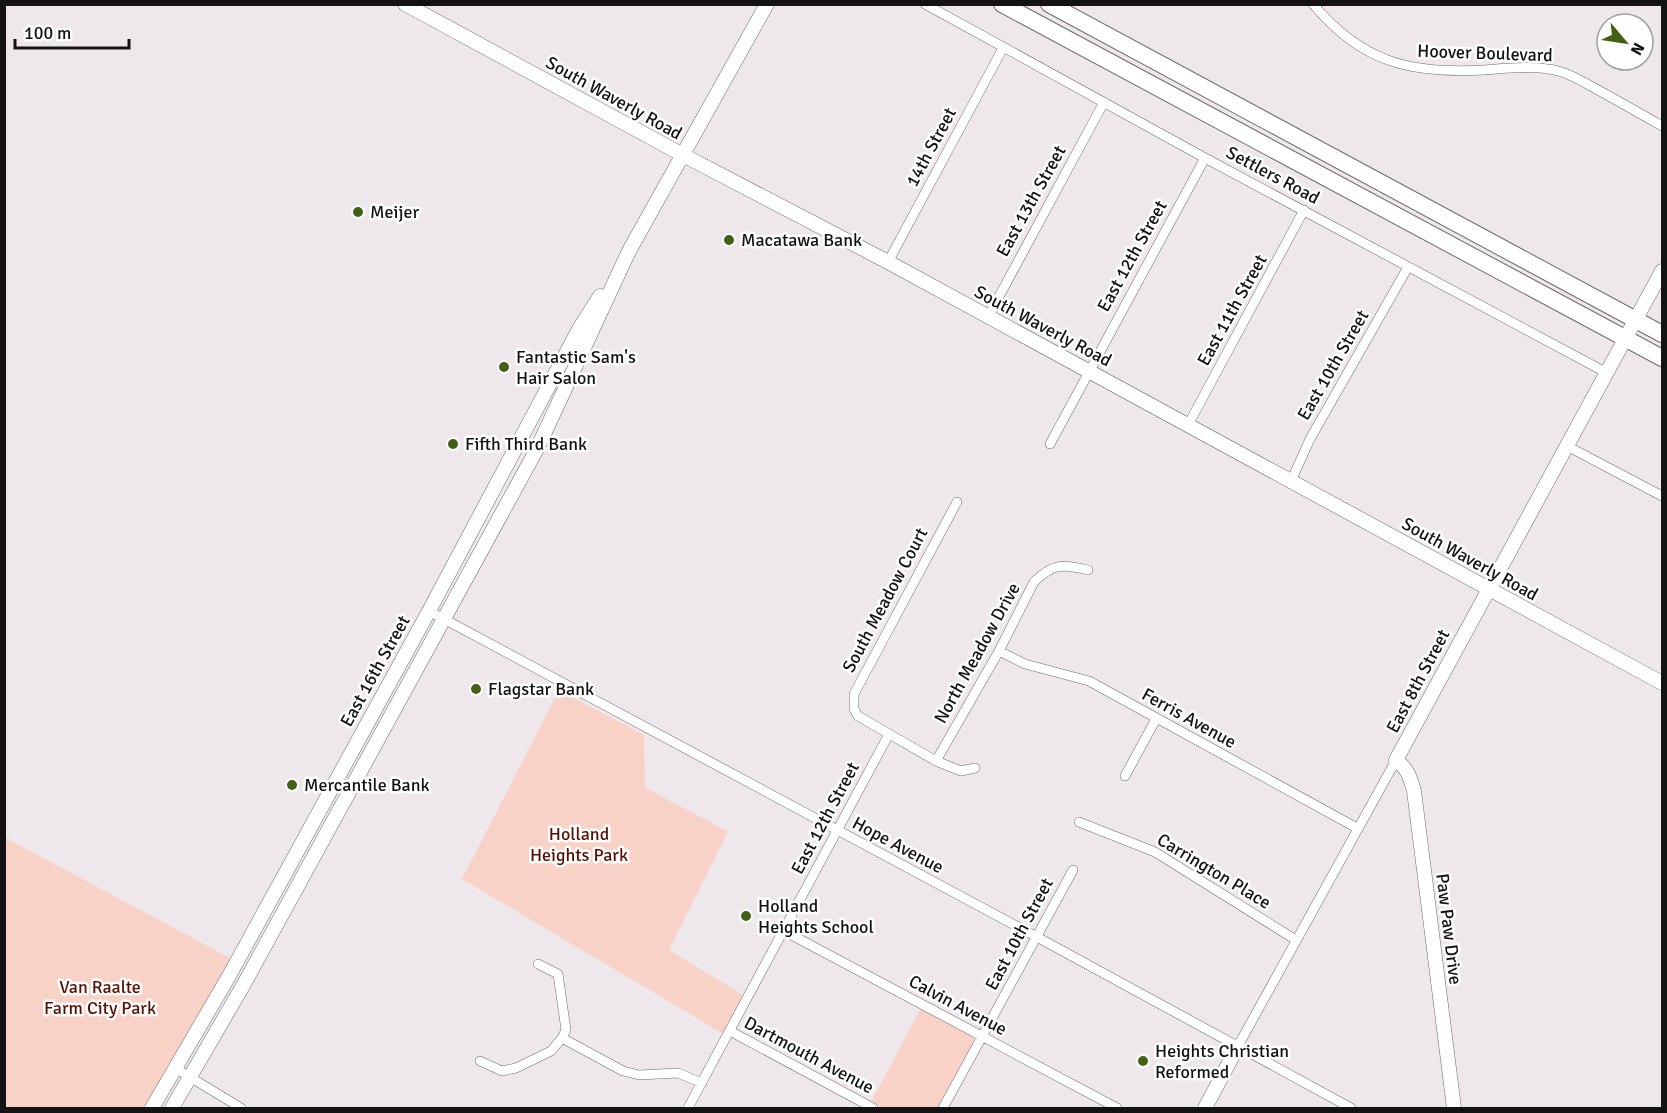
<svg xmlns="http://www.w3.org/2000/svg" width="1667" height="1113" font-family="Signika,sans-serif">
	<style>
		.green { fill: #f8d2c7 }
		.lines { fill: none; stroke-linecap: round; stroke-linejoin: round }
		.street-casing { stroke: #6f6a6e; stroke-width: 10 }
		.secondary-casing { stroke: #6f6a6e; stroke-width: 15 }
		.highway-casing { stroke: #6f6a6e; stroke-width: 18 }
		.street { stroke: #fff; stroke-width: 9 }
		.secondary { stroke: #fff; stroke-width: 14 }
		.highway { stroke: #fff; stroke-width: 16 }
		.poi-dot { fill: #426114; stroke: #fff; stroke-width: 2 }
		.labels { text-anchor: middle; stroke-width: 5; stroke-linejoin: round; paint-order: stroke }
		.street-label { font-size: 18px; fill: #141214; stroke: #fff }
		.poi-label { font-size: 18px; fill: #141214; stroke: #fff; text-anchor: start }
		.park-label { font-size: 18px; fill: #570f00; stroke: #fff }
	</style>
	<rect width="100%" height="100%" fill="#eee8ec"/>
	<!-- green -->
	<path class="green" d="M559 690 644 735 645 787C672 804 701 815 728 832L669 950 748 998 727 1036 462 879Z
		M4 837 232 959 148 1108H5Z
		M921 1008 973 1036 974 1043 938 1108H882L871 1102Z"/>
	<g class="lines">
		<defs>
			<path id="street" d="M925 4 1205 158 1607 373
				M1313 4C1362 63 1411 74 1484 70 1510 68 1537 65 1562 72 1574 76 1587 84 1598 90 1620 102 1641 114 1662 126
				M888 262 1003 48
				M988 317 1104 102
				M1188 425 1304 210
				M1050 444 1205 158
				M1567 446 1662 496
				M1291 481 1310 439 1408 267
				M957 502 854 694V709L858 716 936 761 961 771 975 768
				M429 611 1037 937 1351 1108
				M999 651 1025 664 1089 681 1357 828
				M936 761 999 651 1034 582C1053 563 1063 564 1088 570
				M1125 776 1156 719
				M1079 822 1155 852 1296 940
				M784 931 1117 1108
				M730 1031 873 1108
				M562 1038 623 1071 639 1075 678 1073 702 1083
				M1238 1046 1396 760
				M480 1061 502 1071 516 1068 551 1051 562 1038 566 1030 558 974 538 964
				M175 1068 241 1108
				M688 1108 889 734
				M943 1108 1073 870"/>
			<path id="secondary" d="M405 4 683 155 888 262 1662 683
				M152 1108 229 976 297 852 429 611 579 329 600 296
				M172 1108 244 984 537 449 629 251 767 4
				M1205 1108 1238 1046
				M1454 1108 1414 791C1410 777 1408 769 1396 760L1662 271"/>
			<path id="highway" d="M1002 4 1662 358
				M1049 4 1662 334"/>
		</defs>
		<!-- street casing -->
		<use href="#street" class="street-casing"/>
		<!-- secondary casing -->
		<use href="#secondary" class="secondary-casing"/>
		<!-- highway casing -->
		<use href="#highway" class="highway-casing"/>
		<!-- street -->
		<use href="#street" class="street"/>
		<!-- secondary -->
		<use href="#secondary" class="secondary"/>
		<!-- highway -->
		<use href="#highway" class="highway"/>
	</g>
	<!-- markers -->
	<g class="poi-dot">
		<circle cx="358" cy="212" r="6"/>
		<circle cx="729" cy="240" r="6"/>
		<circle cx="504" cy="367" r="6"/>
		<circle cx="453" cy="444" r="6"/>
		<circle cx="476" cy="689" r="6"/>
		<circle cx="292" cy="785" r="6"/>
		<circle cx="746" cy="916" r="6"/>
		<circle cx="1143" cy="1061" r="6"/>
	</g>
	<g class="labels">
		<!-- street labels -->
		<g class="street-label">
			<text transform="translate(1485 53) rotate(2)" y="6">Hoover Boulevard</text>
			<text transform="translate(614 98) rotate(29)" y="6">South Waverly Road</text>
			<text transform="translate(931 147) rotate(-62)" y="6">14th Street</text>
			<text transform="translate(1273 175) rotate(28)" y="6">Settlers Road</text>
			<text transform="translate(1031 201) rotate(-61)" y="6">East 13th Street</text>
			<text transform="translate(1132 256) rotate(-61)" y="6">East 12th Street</text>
			<text transform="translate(1232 310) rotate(-61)" y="6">East 11th Street</text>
			<text transform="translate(1043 326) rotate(28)" y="6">South Waverly Road</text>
			<text transform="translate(1333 365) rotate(-60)" y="6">East 10th Street</text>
			<text transform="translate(1470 559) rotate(29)" y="6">South Waverly Road</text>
			<text transform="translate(885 600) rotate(-62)" y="6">South Meadow Court</text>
			<text transform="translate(977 653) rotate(-61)" y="6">North Meadow Drive</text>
			<text transform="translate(375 671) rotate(-61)" y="6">East 16th Street</text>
			<text transform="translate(1418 681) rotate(-62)" y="6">East 8th Street</text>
			<text transform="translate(1189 718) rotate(29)" y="6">Ferris Avenue</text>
			<text transform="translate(825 818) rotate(-62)" y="6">East 12th Street</text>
			<text transform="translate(898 845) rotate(28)" y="6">Hope Avenue</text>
			<text transform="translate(1214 871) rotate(31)" y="6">Carrington Place</text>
			<text transform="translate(1449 929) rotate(83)" y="6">Paw Paw Drive</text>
			<text transform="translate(1019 934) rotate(-62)" y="6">East 10th Street</text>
			<text transform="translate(958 1005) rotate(28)" y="6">Calvin Avenue</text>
			<text transform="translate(809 1055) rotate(28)" y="6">Dartmouth Avenue</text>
		</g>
		<!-- poi labels -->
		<g class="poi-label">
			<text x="370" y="218">Meijer</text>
			<text x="741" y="246">Macatawa Bank</text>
			<text x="516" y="363">Fantastic Sam's<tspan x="516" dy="21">Hair Salon</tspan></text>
			<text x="465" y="450">Fifth Third Bank</text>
			<text x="488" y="695">Flagstar Bank</text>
			<text x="304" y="791">Mercantile Bank</text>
			<text x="758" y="912">Holland<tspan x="758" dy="21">Heights School</tspan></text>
			<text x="1155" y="1057">Heights Christian<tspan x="1155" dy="21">Reformed</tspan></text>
		</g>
		<!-- park labels -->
		<g class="park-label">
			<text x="579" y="840">Holland<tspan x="579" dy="21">Heights Park</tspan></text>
			<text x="100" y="993">Van Raalte<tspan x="100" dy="21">Farm City Park</tspan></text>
		</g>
	</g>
	<!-- border -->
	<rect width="1667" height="1113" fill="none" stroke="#141214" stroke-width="12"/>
	<!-- north arrow -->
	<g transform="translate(1625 42) rotate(119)"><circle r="28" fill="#ffffff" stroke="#a1a0a1" stroke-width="1.5"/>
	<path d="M0-4.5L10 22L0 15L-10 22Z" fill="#426114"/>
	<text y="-9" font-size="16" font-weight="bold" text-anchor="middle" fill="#141214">N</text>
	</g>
	<!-- scale -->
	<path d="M15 39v9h114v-9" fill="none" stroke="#141214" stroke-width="3"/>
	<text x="24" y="39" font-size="18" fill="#141214" stroke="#ffffff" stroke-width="4.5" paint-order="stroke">100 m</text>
</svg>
